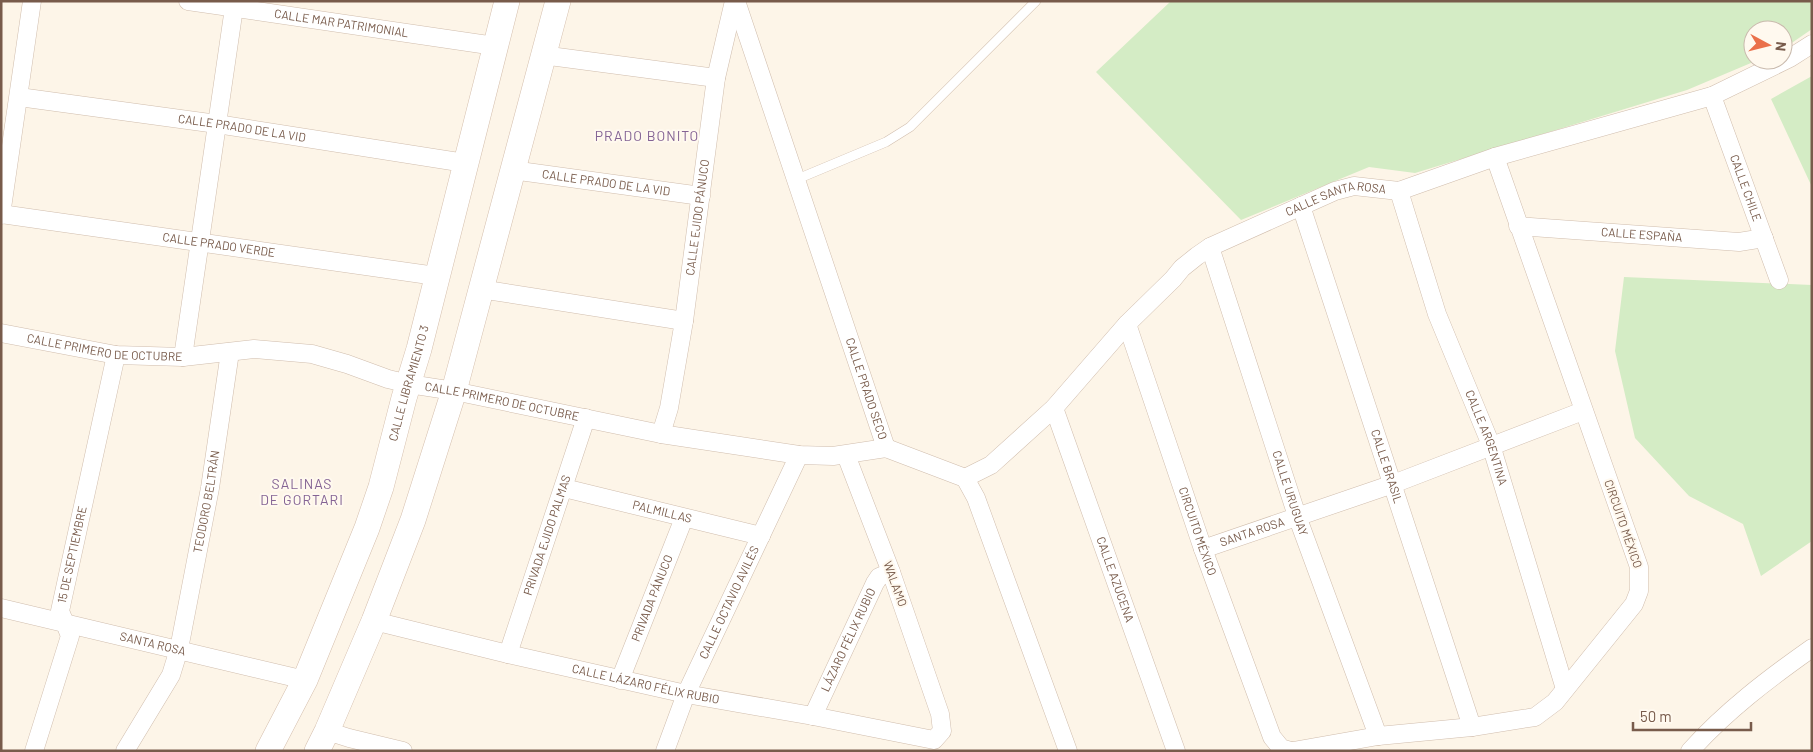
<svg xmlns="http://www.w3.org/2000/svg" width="1813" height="752" font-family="Barlow,sans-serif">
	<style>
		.green { fill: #d4ecc5 }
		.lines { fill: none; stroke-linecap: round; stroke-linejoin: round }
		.lane-casing { stroke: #d0bdad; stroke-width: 10 }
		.street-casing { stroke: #d0bdad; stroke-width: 19 }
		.secondary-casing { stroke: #d5bfad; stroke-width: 26 }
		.lane { stroke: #fff; stroke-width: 9 }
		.street { stroke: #fff; stroke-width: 18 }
		.secondary { stroke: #fff; stroke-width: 25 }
		.labels { text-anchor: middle; stroke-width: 4; stroke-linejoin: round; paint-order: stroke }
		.street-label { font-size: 12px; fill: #785b4b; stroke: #fff9ef }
		.neighbourhood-label { font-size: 14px; letter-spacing: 1px; fill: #846394; stroke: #fff9ef }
	</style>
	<rect width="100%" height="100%" fill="#fdf5e8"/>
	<!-- green -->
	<path class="green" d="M1171 1H1812V29L1783 49V30H1753V60H1758L1687 90 1415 173 1369 167 1241 220 1096 72Z
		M1812 76V187L1771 99Z
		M1624 277 1812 285V541L1761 576 1743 524 1689 496 1635 438 1615 351Z"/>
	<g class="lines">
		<defs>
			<path id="lane" d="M795 180 886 142 910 127 1036 1"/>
			<g id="street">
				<path id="s1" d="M188 1 495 46"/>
				<path id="s2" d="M736 1 886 448"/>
				<path d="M542 55 716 78"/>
				<path id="s3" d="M1712 96 1779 280"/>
				<path id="s4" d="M19 97 217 124 465 163"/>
				<path id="s5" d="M512 170 701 196"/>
				<path id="s6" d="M1399 191 1437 314 1491 445 1565 689"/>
				<path id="s7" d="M1301 206 1472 727"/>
				<path id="s8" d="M1 214 436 276"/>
				<path d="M1 215 32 1"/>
				<path id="s9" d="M1518 226 1739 242 1764 238"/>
				<path id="s10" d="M1210 247 1297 516 1378 736"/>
				<path d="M480 289 684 321"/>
				<path id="s11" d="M1127 324 1203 549 1272 737 1281 748 1291 751"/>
				<path id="s12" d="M1 333 116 355 183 357 254 349 312 354 347 364 388 379 409 384 454 391 661 434 799 455 833 456 886 448"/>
				<path d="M183 357 235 1"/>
				<path id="s13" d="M1054 408 1176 751"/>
				<path id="s14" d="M661 434 669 408 684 321 716 78 734 1"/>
				<path d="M886 448 965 478 976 498 1068 751"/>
				<path id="s15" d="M965 478 991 465 1054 408 1127 324 1173 279 1182 268 1197 256 1210 247 1335 191 1354 186 1399 191 1495 157 1712 96 1790 58 1812 44"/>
				<path id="s16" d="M564 488 761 536"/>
				<path id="s17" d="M1203 549 1393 484 1583 411"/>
				<path id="s18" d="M1 608 305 680"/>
				<path id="s19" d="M374 621 508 654 686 694 813 716 934 740 942 731 940 714 891 572 846 455"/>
				<path id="s20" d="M508 654 586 418"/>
				<path id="s21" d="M620 680 684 518"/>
				<path id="s22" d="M813 716 875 583 879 577 891 572"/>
				<path d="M327 731 349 738 403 751"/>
				<path id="s23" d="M34 751 70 636 60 611 116 355"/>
				<path id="s24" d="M125 751 171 675 179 649 210 488 230 352"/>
				<path id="s25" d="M665 751 686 694 799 455"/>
				<path d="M1293 751 1378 736 1472 727 1535 717 1555 702 1634 604 1639 591V567L1495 157"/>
				<path d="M1690 751C1726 711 1768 679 1812 648"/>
			</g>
			<g id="secondary">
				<path id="s26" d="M268 751 305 680 367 528 381 487 404 398 419 349 507 1"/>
				<path d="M317 751 327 731 374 621 413 520 454 391 558 1"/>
			</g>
		</defs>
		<!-- lane casing -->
		<use href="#lane" class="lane-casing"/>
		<!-- street casing -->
		<use href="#street" class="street-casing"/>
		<!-- secondary casing -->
		<use href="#secondary" class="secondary-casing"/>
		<!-- lane -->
		<use href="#lane" class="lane"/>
		<!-- street -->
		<use href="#street" class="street"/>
		<!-- secondary -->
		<use href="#secondary" class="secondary"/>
	</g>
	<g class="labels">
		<!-- street labels -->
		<g class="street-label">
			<text dy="4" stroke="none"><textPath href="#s1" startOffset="155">CALLE MAR PATRIMONIAL</textPath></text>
			<text dy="4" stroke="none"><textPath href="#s4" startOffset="225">CALLE PRADO DE LA VID</textPath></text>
			<text dy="4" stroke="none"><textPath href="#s5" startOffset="95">CALLE PRADO DE LA VID</textPath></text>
			<text dy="4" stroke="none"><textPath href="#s3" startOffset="98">CALLE CHILE</textPath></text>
			<text dy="4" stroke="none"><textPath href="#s15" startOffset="475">CALLE SANTA ROSA</textPath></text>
			<text dy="4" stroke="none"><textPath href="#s14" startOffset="220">CALLE EJIDO PÁNUCO</textPath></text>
			<text dy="4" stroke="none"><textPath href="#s9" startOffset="124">CALLE ESPAÑA</textPath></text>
			<text dy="4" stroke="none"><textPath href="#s8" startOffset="220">CALLE PRADO VERDE</textPath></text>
			<text dy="4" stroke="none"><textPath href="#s12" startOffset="105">CALLE PRIMERO DE OCTUBRE</textPath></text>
			<text dy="4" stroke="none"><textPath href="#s26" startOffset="395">CALLE LIBRAMIENTO 3</textPath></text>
			<text dy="4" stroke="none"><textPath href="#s2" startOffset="409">CALLE PRADO SECO</textPath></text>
			<text dy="4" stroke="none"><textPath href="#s12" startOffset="510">CALLE PRIMERO DE OCTUBRE</textPath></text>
			<text dy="4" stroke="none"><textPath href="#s6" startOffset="262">CALLE ARGENTINA</textPath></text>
			<text dy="4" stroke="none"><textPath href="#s7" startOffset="274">CALLE BRASIL</textPath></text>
			<text dy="4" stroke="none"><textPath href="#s10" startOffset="259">CALLE URUGUAY</textPath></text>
			<text dy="4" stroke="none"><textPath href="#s24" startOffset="266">TEODORO BELTRÁN</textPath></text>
			<text dy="4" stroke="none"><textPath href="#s16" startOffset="101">PALMILLAS</textPath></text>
			<text transform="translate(1623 524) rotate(71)" y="4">CIRCUITO MÉXICO</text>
			<text dy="4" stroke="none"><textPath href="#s11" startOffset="219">CIRCUITO MÉXICO</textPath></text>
			<text dy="4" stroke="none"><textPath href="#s17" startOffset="52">SANTA ROSA</textPath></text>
			<text dy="4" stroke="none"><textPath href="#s20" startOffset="125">PRIVADA EJIDO PALMAS</textPath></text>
			<text dy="4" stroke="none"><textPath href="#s23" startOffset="205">15 DE SEPTIEMBRE</textPath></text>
			<text dy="4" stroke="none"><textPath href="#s13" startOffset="182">CALLE AZUCENA</textPath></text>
			<text transform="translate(895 584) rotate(70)" y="4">WALAMO</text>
			<text dy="4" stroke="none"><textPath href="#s21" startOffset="88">PRIVADA PÁNUCO</textPath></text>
			<text dy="4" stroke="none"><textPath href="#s25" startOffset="162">CALLE OCTAVIO AVILÉS</textPath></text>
			<text dy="4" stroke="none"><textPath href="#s22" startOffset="84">LÁZARO FÉLIX RUBIO</textPath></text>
			<text dy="4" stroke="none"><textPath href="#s18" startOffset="156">SANTA ROSA</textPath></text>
			<text dy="4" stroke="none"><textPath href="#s19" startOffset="279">CALLE LÁZARO FÉLIX RUBIO</textPath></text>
		</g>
		<!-- neighbourhood labels -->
		<g class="neighbourhood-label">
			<text x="647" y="141">PRADO BONITO</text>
			<text x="302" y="489">SALINAS<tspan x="302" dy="16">DE GORTARI</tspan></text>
		</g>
	</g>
	<!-- border -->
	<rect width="1813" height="752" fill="none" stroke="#785b4b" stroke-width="5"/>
	<!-- north arrow -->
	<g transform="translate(1768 45) rotate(97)"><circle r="24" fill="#fff9ef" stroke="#c9baad"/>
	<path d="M0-4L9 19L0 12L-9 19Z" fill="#ea704a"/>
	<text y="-8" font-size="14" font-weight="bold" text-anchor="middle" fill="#785b4b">N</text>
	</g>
	<!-- scale -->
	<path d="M1633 722v8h118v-8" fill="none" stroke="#785b4b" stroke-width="2.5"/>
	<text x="1640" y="722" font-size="15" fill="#785b4b" stroke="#fff9ef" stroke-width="4" paint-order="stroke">50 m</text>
</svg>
